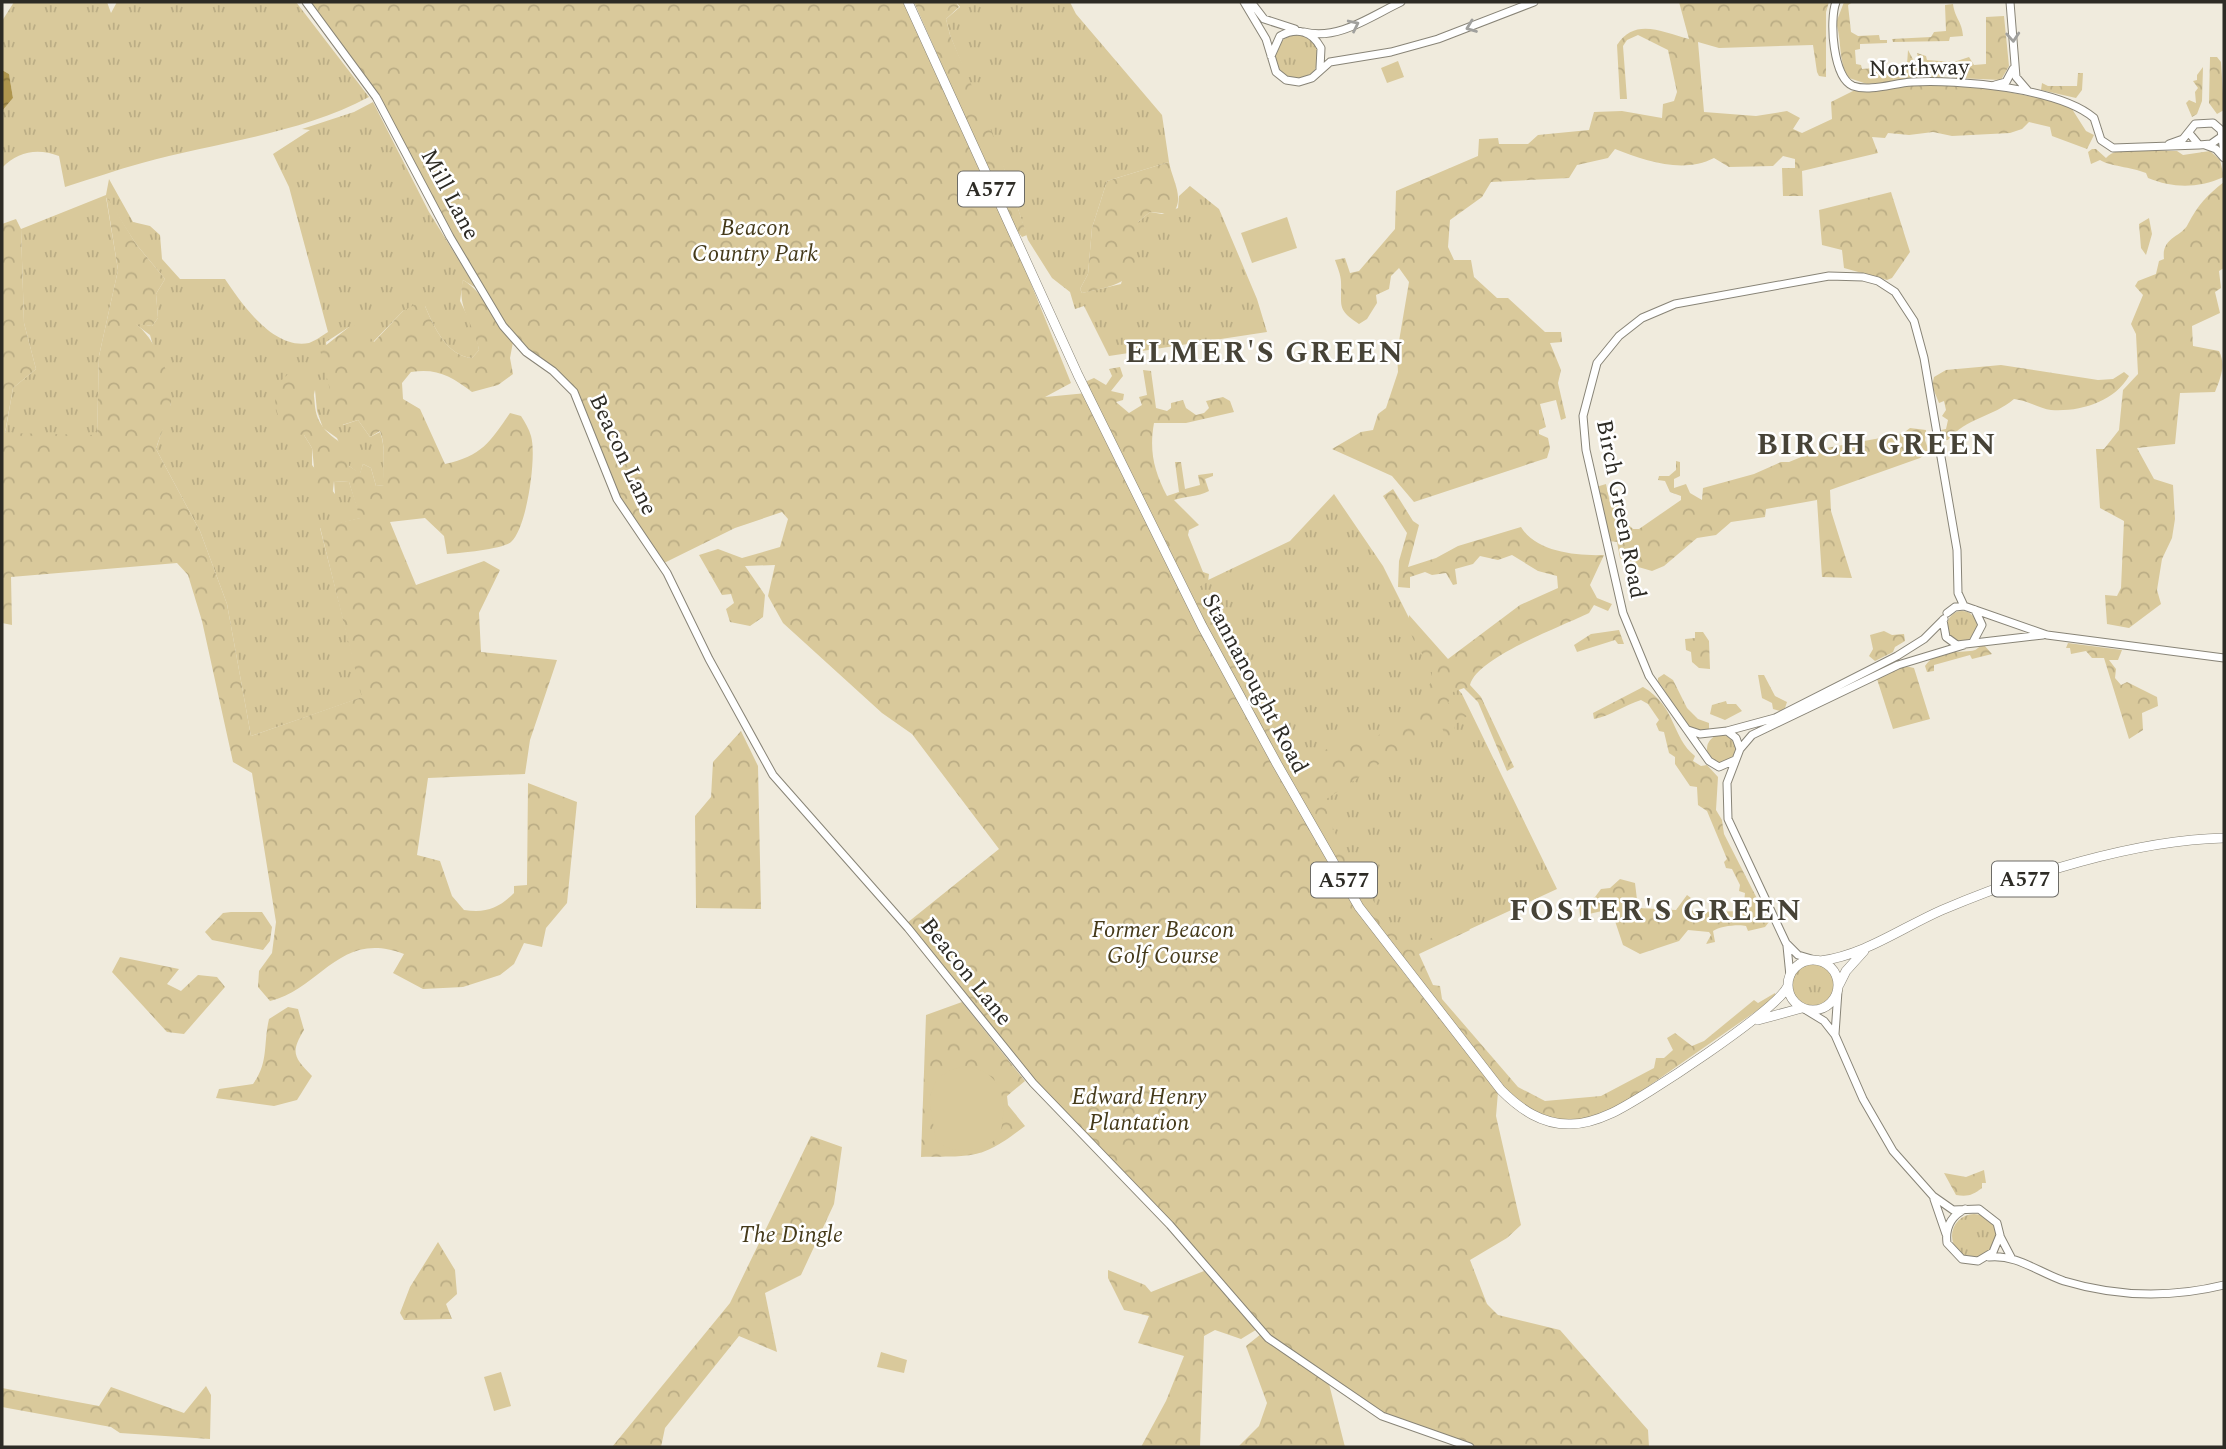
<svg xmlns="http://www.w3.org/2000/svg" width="2226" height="1449" font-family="Spectral,serif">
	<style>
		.grass { fill: url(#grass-tufts) }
		.forest { fill: url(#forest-crowns) }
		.pitch { fill: #d9c99b }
		.water { fill: url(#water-ripples) }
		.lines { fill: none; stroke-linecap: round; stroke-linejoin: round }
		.minor-casing { stroke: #888477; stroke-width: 9 }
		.major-casing { stroke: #888477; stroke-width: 10 }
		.minor { stroke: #fff; stroke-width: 7 }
		.major { stroke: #fff; stroke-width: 9 }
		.oneway { stroke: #a0a09d }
		.labels { text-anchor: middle; stroke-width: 5; stroke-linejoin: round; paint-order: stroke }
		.shield { fill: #fff; stroke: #6c6b66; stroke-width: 2 }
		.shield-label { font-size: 21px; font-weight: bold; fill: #2d2b25 }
		.street-label { font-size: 23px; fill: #2d2b25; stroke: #fff }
		.park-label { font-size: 23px; font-style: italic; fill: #453a1a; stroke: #fff }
		.district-label { font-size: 30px; font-weight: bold; letter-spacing: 2px; fill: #474337; stroke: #fff }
	</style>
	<defs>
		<pattern id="grass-tufts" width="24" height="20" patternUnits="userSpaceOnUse" patternTransform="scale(1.75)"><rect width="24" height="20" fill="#d9c99b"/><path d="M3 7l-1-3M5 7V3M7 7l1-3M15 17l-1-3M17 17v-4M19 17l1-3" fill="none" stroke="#bbad85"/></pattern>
		<pattern id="forest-crowns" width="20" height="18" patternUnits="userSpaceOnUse" patternTransform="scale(1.75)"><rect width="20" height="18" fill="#d9c99b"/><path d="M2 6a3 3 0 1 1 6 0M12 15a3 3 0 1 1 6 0" fill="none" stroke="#bbad85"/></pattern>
		<pattern id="water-ripples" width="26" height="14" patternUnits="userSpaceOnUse" patternTransform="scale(1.75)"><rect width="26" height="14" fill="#af964e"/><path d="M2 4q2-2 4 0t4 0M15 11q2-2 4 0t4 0" fill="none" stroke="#8f7b41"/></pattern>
	</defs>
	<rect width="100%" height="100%" fill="#f0ebdd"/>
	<!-- grass -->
	<path class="grass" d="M14 2H107L111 13 117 2H296L369 97C300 134 217 142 142 163 116 170 91 179 65 187L59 156C38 148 18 151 2 168V111L13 98 9 74 2 70V21Z
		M956 2H1070L1076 14 1162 115 1169 162 1107 181 1092 228 1088 274 1080 289 1082 293 1121 284 1138 222 1150 212 1162 214 1178 208 1179 196 1190 186 1219 209 1257 299 1267 332 1109 356 1084 306 1075 309 1070 292 1052 278 1028 240 1009 181 950 35 946 19 960 7Z
		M1275 57a22 22 0 1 1 44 0a22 22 0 1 1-44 0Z
		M373 102 429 212 476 288 463 280 460 301 476 333 479 350 472 358C447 356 434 327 425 306L403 311 373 342 349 327 326 342 330 386 343 425 358 420 370 437 380 432C387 450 381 466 385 485L376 486 371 468 363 464 360 474 349 466 337 438 323 428 317 411 315 390 304 435 312 448V465L335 494 334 481 349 482 361 518 320 528 363 697 251 736 227 604 200 531 156 449 171 403 150 335 134 323 152 326 158 318 156 294 165 279 136 244 106 197 118 270 99 356 97 436 5 434 13 388 36 369 24 323 21 229 106 195 109 179 133 222 150 226 160 235 162 259 180 279H225C242 304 273 350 309 343 315 341 323 335 328 332L289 187 273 154 310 130 302 129 354 112Z
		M1334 494 1383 566 1425 650 1462 694 1557 889 1403 960 1359 907 1185 591 1290 541Z
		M1947 626a15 15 0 1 1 30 0a15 15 0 1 1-30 0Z
		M1707 749a14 14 0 1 1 28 0a14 14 0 1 1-28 0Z
		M1791 986a22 22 0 1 1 44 0a22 22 0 1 1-44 0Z
		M1952 1236a22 22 0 1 1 44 0a22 22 0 1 1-44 0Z"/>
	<!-- forest -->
	<path class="forest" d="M306 2H908L1011 234 1071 383 1045 397 1087 393 1202 626 1359 907 1404 973 1498 1092 1496 1116 1521 1225 1507 1238 1470 1260 1487 1304 1498 1315 1560 1330 1648 1430 1649 1447H1470L1382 1416 1328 1380 1345 1447H1238L1259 1426 1267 1403 1246 1346 1261 1334 1259 1328 1241 1339 1215 1330 1204 1336 1200 1447H1141L1166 1401 1184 1356 1138 1343 1149 1316 1124 1310 1108 1278V1270L1145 1285 1151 1292 1204 1271 1254 1322 974 1013 902 927 999 849 912 734 882 713 783 623 768 596 775 565 745 566 765 595 763 617 750 626 730 622 726 609 734 603 731 594 722 595 699 555 718 549 742 558 780 547 788 519 782 512 735 528 662 564 631 523 574 392 503 326 376 97Z
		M914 2H956L959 7 946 19 950 35 993 135 1027 235 1022 237 1013 226Z
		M1679 2H1829L1826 12V77L1819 76 1817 72 1813 45 1719 48 1698 42 1704 112 1756 116 1787 111 1800 118 1793 129 1802 133 1832 119 1831 102 1855 90 1940 84 1987 88 2055 101 2072 109 2086 131 2094 135 2087 149 2052 136 2050 127 2029 122 2022 129 2010 133 1952 136 1933 132 1909 135 1888 133 1885 138 1872 137 1878 153 1802 171 1803 196H1783L1782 168H1795V159L1783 156 1773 166 1729 167 1714 158C1683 174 1646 161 1615 149L1608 158 1577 165 1569 178 1491 182 1482 197 1450 220 1448 247 1454 260H1471L1474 277 1497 298H1508L1545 332H1561L1562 342 1550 343 1561 370 1558 383 1566 418 1561 420 1556 400 1540 404 1546 427 1539 430V434L1548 438 1550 448 1547 458 1414 502 1392 476 1332 449 1361 432 1373 430 1378 414 1386 408 1398 372 1397 353 1409 282 1399 268 1391 276 1389 289 1376 295 1377 303 1367 319 1359 324C1336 309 1342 306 1341 282 1341 275 1337 266 1335 260L1345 258 1350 273 1359 271 1395 229 1396 191 1478 156 1479 139 1498 138 1499 144H1528L1538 135 1589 130 1594 112 1622 111 1662 118 1663 104 1674 101 1677 92 1668 50 1638 35 1627 40 1623 46 1627 99H1620L1617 45C1635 17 1662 32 1689 39Z
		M1844 2H1853L1848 5 1851 32 1858 36 1879 35 1880 40H1887V43L1860 44V49L1855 50 1856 64 1861 65 1862 69 1907 65 1908 50 1916 65 1941 74 1943 78 1867 84 1849 78C1838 63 1842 39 1836 23Z
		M1953 4C1955 19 1962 21 1963 36L1950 37 1949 41 1893 42 1892 39 1931 37 1934 32 1946 31 1945 5Z
		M2004 16 2009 66 2001 80 1957 78C1946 65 1920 73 1917 53L1926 56 1927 60 1954 62 1969 57 1974 65 1986 64V17Z
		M2210 57H2217L2221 62 2224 110 2217 114 2209 103Z
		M1398 61 1404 77 1387 83 1381 68Z
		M2203 67 2202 101 2197 114 2192 117 2186 103 2189 100 2196 103 2195 92 2198 88 2193 81 2197 80V75Z
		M2078 73H2083L2082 90 2076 98 2041 90 2042 83 2048 86H2077Z
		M2092 149H2096L2106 158C2118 143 2158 152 2177 151L2183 155 2210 151 2220 160 2224 177C2196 189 2173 188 2148 178L2146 173C2131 167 2109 166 2100 160L2091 164 2088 152Z
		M1169 162C1172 180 1186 199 1172 214L1150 212 1138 222C1136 277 1137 282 1082 293L1080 289 1088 274 1092 228 1107 181Z
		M2224 182V268L2219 271 2221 288 2215 292 2220 313 2192 326 2193 346 2219 351C2226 365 2221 377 2215 392L2180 393 2175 444 2137 448 2154 479 2173 485 2175 519 2172 538 2162 559 2157 590 2161 604 2129 628 2107 624 2105 595 2117 596 2121 588 2124 521 2100 508 2096 449H2104L2119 430 2123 390 2138 374 2136 334 2131 324 2143 295 2135 286 2138 281 2156 274 2159 261 2164 259C2161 237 2182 237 2188 224 2198 205 2207 195 2224 182Z
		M1891 192 1910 252 1892 278 1887 280 1844 268 1842 250 1822 245 1819 210Z
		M106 195 136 244 165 279 156 294 158 318 152 326 136 324C154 338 174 377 171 402 170 416 160 434 156 449L200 531 227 604 251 736 362 697 320 527 360 518 349 482 334 481 331 506 317 495 312 448 304 435 287 433C272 409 268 386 294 370 326 388 306 404 323 427 328 435 341 442 348 449L349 466 360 473 363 464 371 468 376 486 384 485C381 466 387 449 380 431L370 437 358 420 342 425 334 406 320 350 349 327 359 325 374 342 403 311 416 304 425 306C434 327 447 356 472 358L479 350C474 323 456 308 463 280 486 294 495 322 513 342L510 358 513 374 498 385 472 392C451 376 437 368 411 372L402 383 403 399 420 409 445 464C482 456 490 442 510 413L521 416C525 422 529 429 531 436 537 456 527 528 511 542 503 549 461 553 447 554L444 536 425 518 390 522 416 585 484 561 500 570 479 613 481 652 557 660 530 740 525 774 428 778 417 855 440 861 452 896 464 910C486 913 498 909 514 893V886L527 885 528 783 577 802 567 903 546 928 542 947 524 943 514 964 500 975 463 987 423 989 393 973 404 954C340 929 322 988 270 1001L258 987 259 971 272 953 276 922 252 773 233 762 202 621 188 575 177 563 11 577 12 625 2 623V224L16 219 21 229 24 323 36 369 13 388 5 433 97 435 99 356 118 270Z
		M2149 218 2152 234 2146 255 2141 248 2139 224Z
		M2001 365 2098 380 2113 379 2124 372 2129 376C2114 402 2080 412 2051 410 2041 409 2029 401 2014 399 1993 417 1966 418 1948 440H1944L1941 430 1946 429 1948 420 1942 416 1946 410 1944 401 1939 403 1932 386 1934 377 1946 370Z
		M1120 367 1123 376 1111 391 1124 394 1123 400 1116 402 1129 413 1142 405 1139 397 1147 395 1143 370 1151 371 1156 408 1167 411 1171 408V403L1183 400 1186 408 1196 415 1204 413 1209 408 1206 401 1223 397 1230 401 1234 412 1186 423H1154C1149 451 1154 471 1167 496L1179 492 1175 462H1181L1185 489 1200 485 1198 475 1213 473V476L1205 479 1209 491C1197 497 1186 496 1174 500L1199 525 1189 530 1188 535 1203 572 1209 574 1208 582 1197 588 1289 750 1299 758C1317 758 1329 747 1344 739 1355 734 1365 739 1376 736 1397 730 1432 697 1432 673 1432 658 1407 647 1409 615L1448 659 1520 605 1558 588 1557 576 1538 571 1512 555 1498 560 1480 556 1473 564 1455 569 1457 584 1453 585 1446 573 1432 575 1425 572 1410 577V588L1398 587 1399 561 1407 533 1383 496 1393 489 1413 521 1419 525 1408 567 1436 558 1458 546 1521 527C1536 552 1576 556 1604 555L1590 585 1597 598 1612 604 1608 611 1594 605 1589 613C1563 626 1477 657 1470 685L1481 697 1514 767 1507 771 1478 702 1464 688 1453 692 1448 703 1467 716 1454 725 1456 734 1445 737 1442 727 1447 723 1445 717H1440L1431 729 1325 800C1324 828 1388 927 1409 950L1437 935 1466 926 1470 930 1419 954 1433 985 1440 986 1442 999 1518 1087 1545 1101 1601 1096 1654 1068 1656 1058H1664L1673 1050 1667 1038 1675 1033 1692 1046 1704 1041 1754 1000 1758 1003 1775 993V998L1620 1106 1583 1121 1551 1120 1509 1096 1363 908 1240 689 1087 389V381L1094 378 1106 385 1112 376 1109 369Z
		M1910 428 1926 430 1925 440 1929 452 1920 458 1830 490 1831 511 1852 578 1822 577 1817 500 1766 509 1765 517 1731 522 1716 535 1697 538 1664 566 1652 571 1628 564 1620 558 1617 542 1609 541 1596 487 1606 484 1610 503H1618L1620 517 1633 529H1639L1681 500V496L1670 492 1665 481 1658 480 1659 476H1669L1676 470V461L1680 462V476L1674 479V488L1686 484 1690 493 1702 500 1703 488 1754 474 1781 462H1789L1821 449 1902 434Z
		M1619 630 1624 644H1618L1615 640 1577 652 1574 645 1591 634Z
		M1884 631 1892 635 1904 634 1905 641 1895 647 1893 652 1875 661 1869 656 1873 649 1870 635Z
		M1695 632H1703L1709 641 1710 669 1699 668 1692 662 1691 652 1686 650 1685 639 1695 638Z
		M2068 643 2122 650 2118 660H2109L2116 669 2115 678 2121 685 2127 682 2157 697 2158 706 2142 713 2143 730 2129 739 2104 658H2092L2086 651 2071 654 2070 648H2066Z
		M1984 645 1992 654 1972 659 1970 655 1934 665V671L1927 672 1925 666C1937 649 1954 653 1970 651 1977 651 1977 647 1984 645Z
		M1905 666 1914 668 1930 719 1893 729 1877 679Z
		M1664 674 1673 680 1687 708 1698 719 1709 723V731C1680 738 1672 695 1658 682V678Z
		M1758 675H1764L1775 696 1787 702 1785 708 1780 711 1773 709 1772 703 1762 698Z
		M1643 687C1677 707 1671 737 1695 756L1693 761 1701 766 1707 765 1718 777 1716 810 1722 820 1724 834 1769 922 1765 927 1748 931 1746 926C1739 924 1720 926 1713 931L1715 942 1706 944 1711 935 1709 932 1688 930 1679 941 1640 954 1623 945 1611 909 1580 916 1579 904 1595 897 1601 889 1610 888 1620 879 1635 883 1638 908 1676 910 1687 895 1691 898 1684 909 1699 912 1743 911 1745 893 1739 891 1740 885 1732 869 1726 868 1724 862 1727 859 1707 811 1698 805 1697 787 1690 786 1675 764V757L1669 753 1664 732 1659 731 1656 724 1659 720 1648 704 1641 700C1624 705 1611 716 1594 719L1593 713Z
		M1726 701 1727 704H1736L1742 711 1725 720 1710 714 1712 705Z
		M741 731 758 766 761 909 696 908 695 816 711 797 713 762Z
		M231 912H262L272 927 270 941 263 950 212 940 205 932 223 913Z
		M120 957 179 969 167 984 181 991 198 975 217 977 225 987 184 1034 167 1032 112 972Z
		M962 1002 1025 1081 1007 1096 1008 1105 1025 1126C981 1160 975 1156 921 1157L926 1015Z
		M288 1007 298 1009 304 1030C290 1053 294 1057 312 1076L297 1100 274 1106 216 1098 219 1089 253 1084C269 1062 263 1045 269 1019Z
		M811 1136 842 1147 834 1204 801 1275 765 1293 777 1352 739 1336 665 1428 661 1447H612L730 1303Z
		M1984 1170 1986 1183H1982V1188C1973 1195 1968 1197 1956 1195L1944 1173 1966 1177Z
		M438 1242 455 1270 457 1294 446 1304 452 1319 404 1320 400 1313 410 1287Z
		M206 1386 211 1395 210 1439 120 1433 111 1427 2 1407V1388L99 1406 111 1387 184 1413Z"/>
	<!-- pitch -->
	<path class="pitch" d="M1287 217 1297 248 1252 263 1241 233Z
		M967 1066C1004 1073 1008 1102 1000 1135 983 1154 957 1156 936 1141L929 1098 937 1079 950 1070Z
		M881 1352 907 1360 904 1373 877 1367Z
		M501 1372 511 1406 494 1411 484 1377Z"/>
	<!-- water -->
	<path class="water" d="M2 70 9 74 13 98 2 111Z"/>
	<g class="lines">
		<defs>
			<path id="minor" d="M306 2 376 97 450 237 503 326 526 352 553 371 574 392 617 499 667 573 709 659 773 775 908 928 1033 1083 1170 1225 1268 1338 1382 1416 1470 1447
				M1244 2 1266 39 1276 72 1286 80 1299 82 1312 78 1330 62 1391 52 1438 39 1534 2
				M1251 2 1264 19 1295 29
				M1836 2C1829 20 1833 78 1853 86 1870 92 1894 83 1912 82 1957 79 2059 88 2094 118L2101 140 2113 148 2199 145
				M2010 2 2016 77 2028 91
				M1304 32C1338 41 1371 16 1401 2
				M1271 56 1280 36C1297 27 1312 31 1321 48L1320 68
				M1995 85 2006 82 2013 69
				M2189 133 2199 145 2211 144 2221 137
				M2169 144 2183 139 2195 124 2213 123 2221 130 2224 153
				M2205 145 2216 149 2224 158
				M1947 613 1955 607 1964 606 2047 635 2224 658
				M1943 620 1946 637 1957 645 2043 635
				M1973 642 1982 625 1975 610
				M1688 730 1700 734 1727 731 1736 738 1740 749 1727 783 1728 819 1786 943 1798 955 1815 960
				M1727 731 1775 718 1897 656 1924 639 1944 619
				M1740 749 1752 735 1898 665 1964 645
				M1735 760 1719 767 1709 761 1649 676 1623 613 1586 450 1583 416 1597 363 1619 336 1642 318 1675 304 1829 276 1863 277 1878 281 1895 292 1914 321 1924 358 1957 550 1958 593 1964 606
				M1787 946 1790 976
				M1806 1010 1824 1021 1835 1035 1863 1099 1893 1151 1933 1196 1953 1210 1979 1209 1997 1223 2000 1235 1993 1252 1978 1261 1962 1259 1947 1243C1945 1227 1951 1216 1965 1209
				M1835 1034 1838 991
				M1934 1199 1946 1234
				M2000 1236 2011 1257
				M1989 1257C2016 1254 2038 1272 2064 1281 2117 1297 2171 1298 2224 1285"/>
			<path id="major" d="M908 2 1078 375 1202 626 1277 764 1359 907 1501 1090C1520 1109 1542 1125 1571 1124 1585 1124 1599 1119 1612 1113 1642 1099 1776 1011 1788 986
				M1788 985a25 25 0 1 1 50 0a25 25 0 1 1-50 0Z
				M1820 961C1865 955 1901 928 1942 910 2024 875 2135 840 2224 838
				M1839 985 1846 971 1864 951
				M1758 1020 1802 1008"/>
		</defs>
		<!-- minor casing -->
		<use href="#minor" class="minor-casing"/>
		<!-- major casing -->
		<use href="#major" class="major-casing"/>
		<!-- minor -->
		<use href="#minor" class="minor"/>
		<!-- major -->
		<use href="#major" class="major"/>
	</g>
	<!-- one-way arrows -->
	<defs><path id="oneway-chevron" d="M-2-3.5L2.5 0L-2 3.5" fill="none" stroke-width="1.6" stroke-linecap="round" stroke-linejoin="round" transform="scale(1.75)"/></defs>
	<g class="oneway">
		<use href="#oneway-chevron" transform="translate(1354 25) rotate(-26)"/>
		<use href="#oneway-chevron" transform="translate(1471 27) rotate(159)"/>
		<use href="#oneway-chevron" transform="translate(2013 37) rotate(86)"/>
	</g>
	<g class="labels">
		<!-- shield labels -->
		<g class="shield">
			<rect x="958" y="171.5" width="66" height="35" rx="5"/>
			<rect x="1992" y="861.5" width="66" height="35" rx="5"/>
			<rect x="1311" y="862.5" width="66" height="35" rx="5"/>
		</g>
		<g class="shield-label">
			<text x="991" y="196">A577</text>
			<text x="2025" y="886">A577</text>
			<text x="1344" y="887">A577</text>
		</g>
		<!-- street labels -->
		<g class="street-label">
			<text transform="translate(1919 67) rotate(-1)" y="8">Northway</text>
			<text transform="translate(451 194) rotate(62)" y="8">Mill Lane</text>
			<text transform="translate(624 454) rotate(65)" y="8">Beacon Lane</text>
			<text transform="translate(1622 509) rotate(79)" y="8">Birch Green Road</text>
			<text transform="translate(1256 683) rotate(62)" y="8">Stannanought Road</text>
			<text transform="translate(967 971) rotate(51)" y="8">Beacon Lane</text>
		</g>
		<!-- park labels -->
		<g class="park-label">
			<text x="755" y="235">Beacon<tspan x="755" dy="26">Country Park</tspan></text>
			<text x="1163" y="937">Former Beacon<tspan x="1163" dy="26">Golf Course</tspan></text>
			<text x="1139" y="1104">Edward Henry<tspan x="1139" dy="26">Plantation</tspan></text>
			<text x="791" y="1242">The Dingle</text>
		</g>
		<!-- district labels -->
		<g class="district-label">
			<text x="1265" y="362">ELMER'S GREEN</text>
			<text x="1877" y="454">BIRCH GREEN</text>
			<text x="1656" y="920">FOSTER'S GREEN</text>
		</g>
	</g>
	<!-- border -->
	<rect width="2226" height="1449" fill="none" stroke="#2d2b25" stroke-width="7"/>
</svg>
